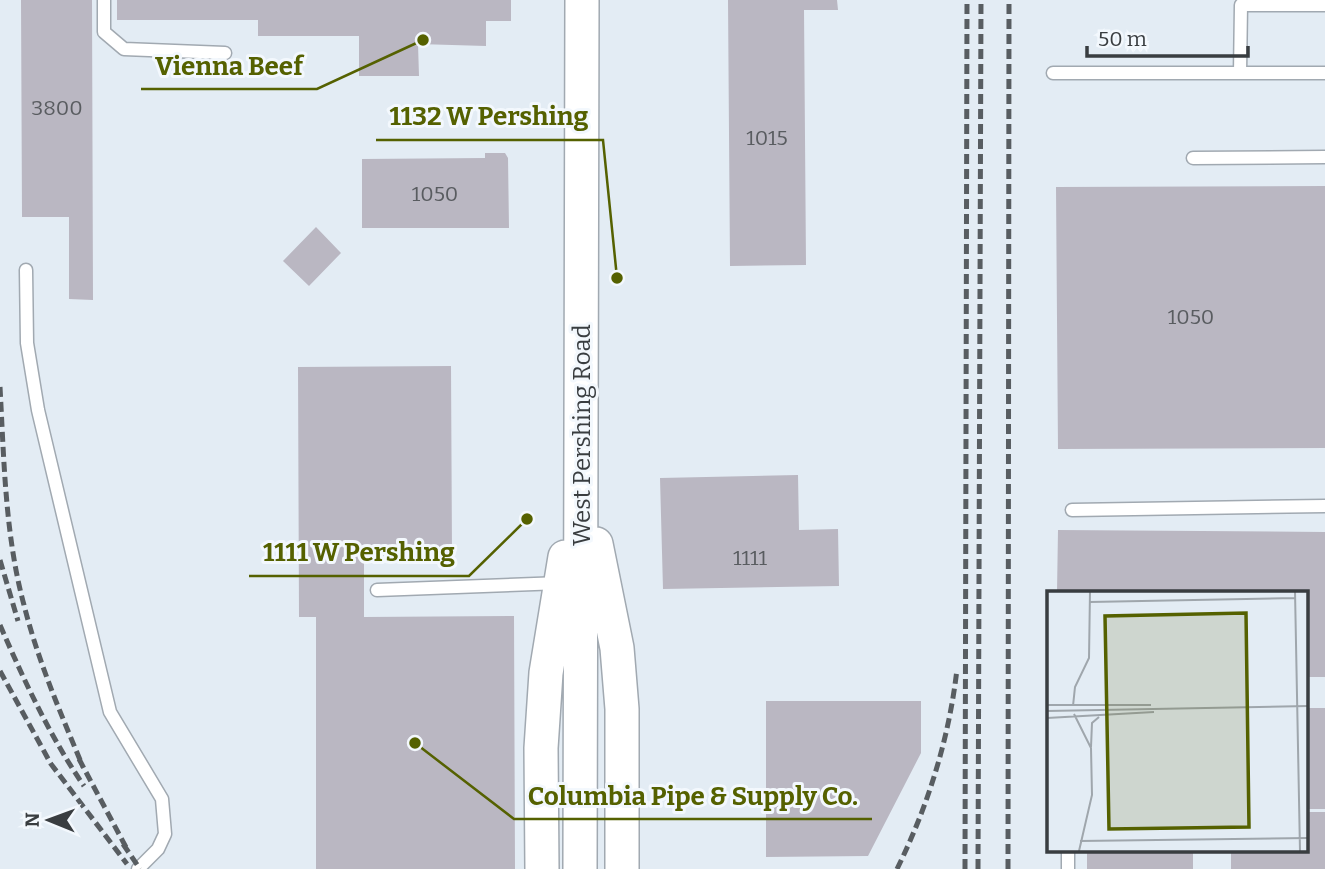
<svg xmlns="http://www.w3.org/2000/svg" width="1325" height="869" font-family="Bitter,serif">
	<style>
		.building { fill: #bab7c2 }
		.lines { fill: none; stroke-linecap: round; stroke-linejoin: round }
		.lane-casing { stroke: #a1a9b1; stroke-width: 15 }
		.secondary-casing { stroke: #a1a9b1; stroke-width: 36 }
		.lane { stroke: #fff; stroke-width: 12 }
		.secondary { stroke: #fff; stroke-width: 33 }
		.rail { stroke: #585d61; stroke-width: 5; stroke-dasharray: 10 5; stroke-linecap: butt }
		.labels { text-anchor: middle; stroke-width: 6; stroke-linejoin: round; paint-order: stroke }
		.number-label { font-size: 21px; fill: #595c60 }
		.street-label { font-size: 24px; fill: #393d40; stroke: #f3f8fd }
		.inset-road { fill: none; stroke: #9fa6ac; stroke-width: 2 }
		.view { fill: #556100; fill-opacity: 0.15; stroke: #556100; stroke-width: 3.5 }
		.inset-edge { fill: none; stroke: #393d40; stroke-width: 3.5 }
		.leader { fill: none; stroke: #556100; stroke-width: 2.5 }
		.callout-dot { fill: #556100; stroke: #f3f8fd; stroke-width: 2.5 }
		.callout-label { font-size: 26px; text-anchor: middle; font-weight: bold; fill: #556100; stroke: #f3f8fd; stroke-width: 6; stroke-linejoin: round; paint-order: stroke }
	</style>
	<rect width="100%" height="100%" fill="#e3ecf4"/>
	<!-- building -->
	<path class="building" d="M21 0H92L93 300 69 299V217H22Z
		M117 0H511V21H486V46L418 44 419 76H359V36H258V20H117Z
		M728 0H837L838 10H804L806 265 730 266Z
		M485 153H505L508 158 509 228H362V159L485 158Z
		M1325 186V448L1058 449 1056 187Z
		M316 227 341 253 309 286 283 261Z
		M451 366 452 553 364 556V617L514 616 515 869H316V617H299L298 367Z
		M798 475 799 530 838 529 839 586 663 589 660 478Z
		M1058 530 1325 532V677H1306V592H1057Z
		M766 701H921V753L868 856 766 857Z
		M1306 708H1325V809H1306Z
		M1306 812H1325V869H1231V850H1306Z
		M1087 850H1193V869H1087Z"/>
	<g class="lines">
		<defs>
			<path id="lane" d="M104 0V32L124 49 225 53
				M1053 73H1325
				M1240 73 1241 5H1325
				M1193 158 1325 157
				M26 270 27 343 38 410 110 712 162 799 165 834 158 849 138 869
				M1072 510 1325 506
				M377 590 561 583
				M1068 850V869"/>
			<path id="secondary" d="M596 544 617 648 622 709V869
				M542 869 541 748 546 673 565 557
				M580 869 582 0"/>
		</defs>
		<!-- lane casing -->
		<use href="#lane" class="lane-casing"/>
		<!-- secondary casing -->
		<use href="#secondary" class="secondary-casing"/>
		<!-- lane -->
		<use href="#lane" class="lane"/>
		<!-- secondary -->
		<use href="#secondary" class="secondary"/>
		<!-- rail -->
		<path class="rail" d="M0 387C4 459 5 535 24 605 38 661 61 714 83 767
			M0 560 18 621
			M0 625C24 680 49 735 84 786
			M0 671 51 764 127 864
			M79 759 128 851
			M123 844 140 869
			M897 869C928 806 949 739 957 669
			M965 869 967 0
			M978 869 981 0
			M1008 869 1009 0"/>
	</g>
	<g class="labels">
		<!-- number labels -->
		<g class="number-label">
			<text x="57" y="115">3800</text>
			<text x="767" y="145">1015</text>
			<text x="435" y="201">1050</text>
			<text x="1191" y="324">1050</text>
			<text x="750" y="565">1111</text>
		</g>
		<!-- street labels -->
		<g class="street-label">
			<text transform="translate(582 435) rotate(-90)" y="8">West Pershing Road</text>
		</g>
	</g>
	<!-- overview -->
	<g transform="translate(1047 591)">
		<rect width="261" height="261" fill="#e3ecf4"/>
		<path class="inset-road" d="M248 0 253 260M43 11 248 7M0 114H104M26 115 28 96 42 67 43 0M0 120 261 115M27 123 44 157 45 204 32 260M0 127 107 121M44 156 45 132 52 126M33 250 261 247"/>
		<path class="view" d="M199 22 202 236 62 238 58 25Z"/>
		<rect width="261" height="261" class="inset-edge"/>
	</g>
	<!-- callouts -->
	<path class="leader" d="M423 40L317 89H141M617 278L603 140H376M527 519L469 576H249M415 743L514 819H872"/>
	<g class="callout-dot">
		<circle cx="423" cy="40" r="7"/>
		<circle cx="617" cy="278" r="7"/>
		<circle cx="527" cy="519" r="7"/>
		<circle cx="415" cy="743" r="7"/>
	</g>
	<g class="callout-label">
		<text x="229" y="75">Vienna Beef</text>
		<text x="489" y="125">1132 W Pershing</text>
		<text x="359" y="561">1111 W Pershing</text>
		<text x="693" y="805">Columbia Pipe &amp; Supply Co.</text>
	</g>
	<!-- north arrow -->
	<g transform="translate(49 820) rotate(271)" stroke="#f3f8fd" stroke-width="5" paint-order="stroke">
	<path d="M0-5L12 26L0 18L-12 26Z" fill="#393d40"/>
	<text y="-10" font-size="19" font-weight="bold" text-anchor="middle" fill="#393d40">N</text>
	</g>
	<!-- scale -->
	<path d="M1087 46v10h161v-10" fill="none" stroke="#393d40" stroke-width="3.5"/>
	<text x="1098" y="46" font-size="21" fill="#393d40" stroke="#f3f8fd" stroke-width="5" paint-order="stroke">50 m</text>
</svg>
